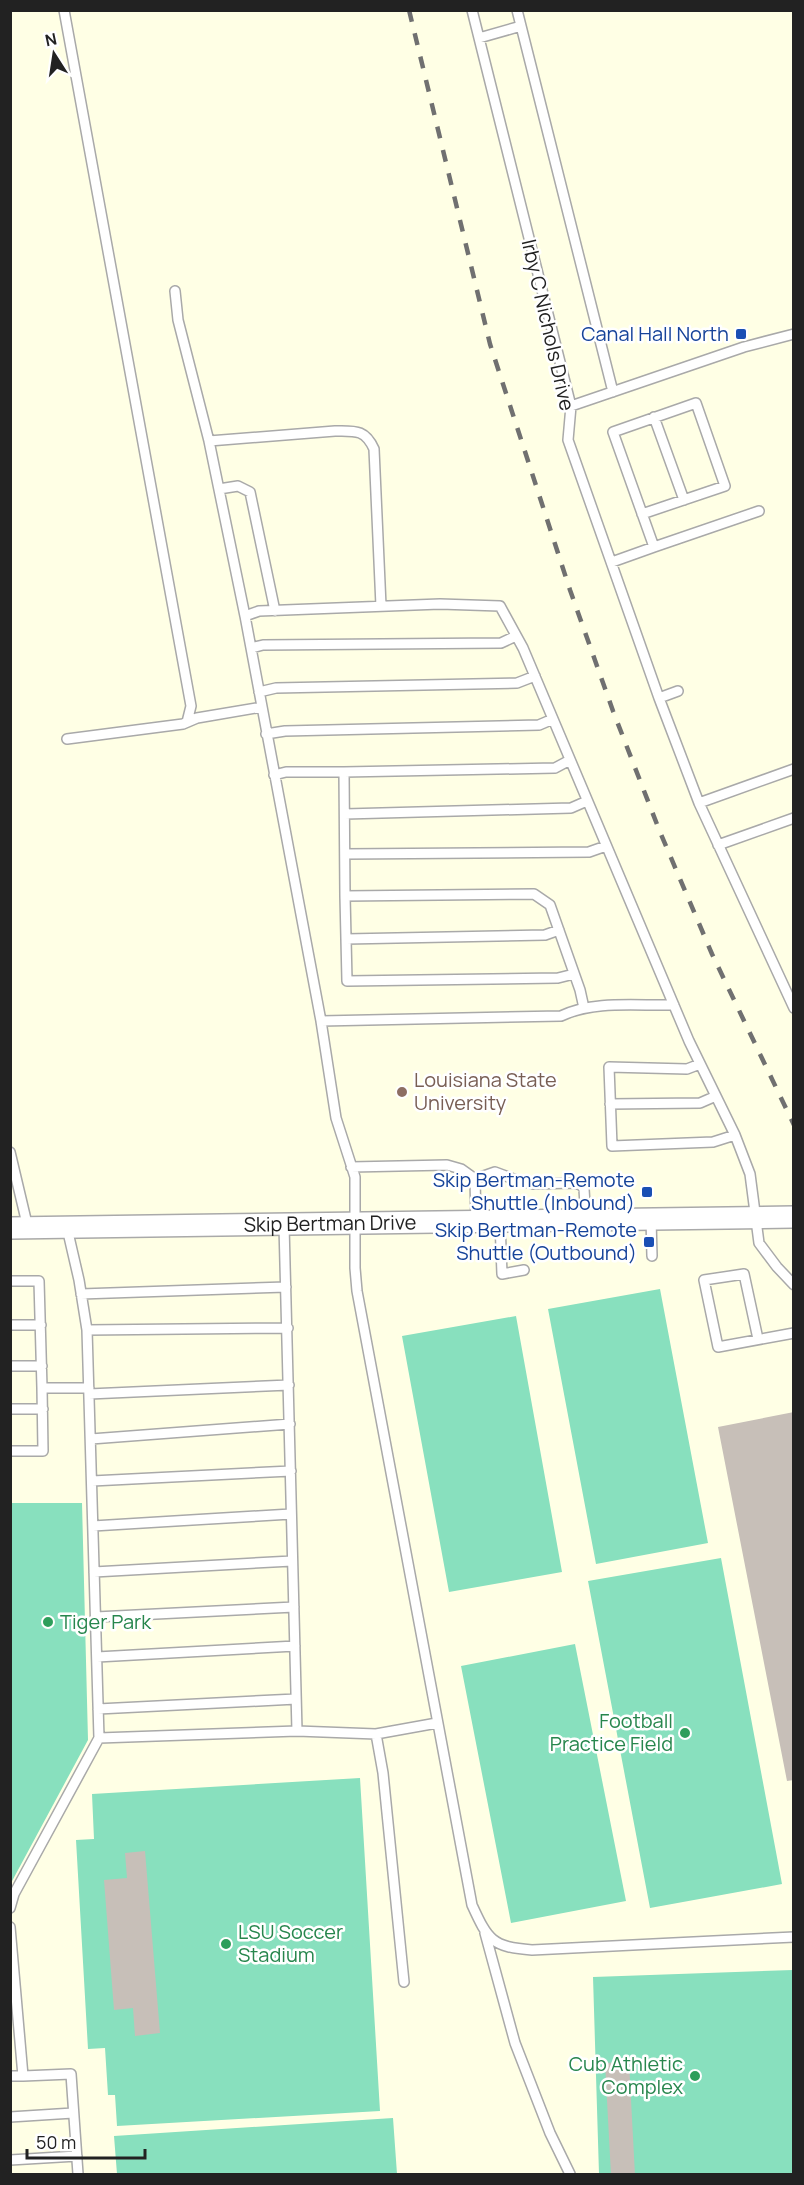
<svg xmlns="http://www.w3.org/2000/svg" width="804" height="2185" font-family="Manrope,sans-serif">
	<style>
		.education { fill: #ffffe5 }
		.pitch { fill: #88e0be }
		.building { fill: #c7bfb8 }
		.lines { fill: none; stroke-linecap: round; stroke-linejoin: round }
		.service-casing { stroke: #a9a9a9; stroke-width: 12 }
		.tertiary-casing { stroke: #a9a9a9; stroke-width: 24 }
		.service { stroke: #fff; stroke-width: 9 }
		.tertiary { stroke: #fff; stroke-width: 21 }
		.rail { stroke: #707070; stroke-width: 4.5; stroke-dasharray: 12 12; stroke-linecap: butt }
		.transit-dot { fill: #1a4fb4; stroke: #fff; stroke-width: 2 }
		.education-dot { fill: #8d6e63; stroke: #fff; stroke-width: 2 }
		.leisure-dot { fill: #2e9e5b; stroke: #fff; stroke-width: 2 }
		.labels { text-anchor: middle; stroke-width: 5; stroke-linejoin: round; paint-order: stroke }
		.street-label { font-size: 20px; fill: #222; stroke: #fff }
		.transit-label { font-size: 20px; fill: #164399; stroke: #fff; text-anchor: end }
		.education-label { font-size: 20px; fill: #785e54; stroke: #fff; text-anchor: start }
		.leisure-label { font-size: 20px; fill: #27864d; stroke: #fff; text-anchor: start }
	</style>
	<rect width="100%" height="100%" fill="#f2efe9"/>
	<!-- education -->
	<path class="education" d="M11 11H793V2174H11Z"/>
	<!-- pitch -->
	<path class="pitch" d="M660 1289 708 1543 596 1564 548 1309Z
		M516 1316 562 1572 449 1592 402 1336Z
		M11 1503H82L88 1740 11 1883Z
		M721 1558 782 1884 650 1908 588 1581Z
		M575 1644 626 1901 511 1923 461 1666Z
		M360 1778 380 2111 117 2126 115 2095H108L105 2048 88 2049 76 1840 94 1839 92 1794Z
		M793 1970V2174H599L593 1977Z
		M393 2118 397 2174H117L114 2136Z"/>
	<!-- building -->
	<path class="building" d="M794 1412V1780L787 1781 718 1427Z
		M145 1851 160 2033 135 2036 133 2008 114 2010 104 1880 127 1878 125 1853Z
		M629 2062 635 2175H611L605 2063Z"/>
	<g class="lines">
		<defs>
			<path id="service" d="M64 10 191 706 187 722
				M472 10 571 406 568 440 659 698 699 803 794 1008
				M517 10 613 392
				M479 38 521 26
				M175 291 178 320 209 441 245 616
				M571 406 744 347 794 334
				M654 417 684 500
				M209 441 335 431C355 431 365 429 374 449L381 606
				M219 489 238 486 250 492 275 611
				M654 547 759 511
				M612 562 654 547 613 432 696 403 725 486 642 514
				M251 648 263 645 501 643 516 636
				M259 692 276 688 517 683 535 676
				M659 698 678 691
				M266 734 285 731 539 725 553 719
				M67 739 183 724 197 718 262 707
				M274 775 286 772H344
				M699 803 794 769
				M345 814 571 808 587 801
				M718 845 794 818
				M345 854 589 852 606 846
				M345 896 344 772 555 768 570 760
				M346 939 545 935 559 930
				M574 974 558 978 347 981 345 896 534 894 550 905 580 990 584 1008
				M321 1021 561 1016C594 1000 637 1006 674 1005
				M700 1064 687 1069 609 1067 612 1146 713 1142 735 1135
				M610 1104 700 1103 716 1096
				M10 1152 28 1228
				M351 1167 447 1165 461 1169 475 1179 476 1222
				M475 1179 495 1172 519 1181 533 1184 573 1183 581 1185 584 1189 586 1221
				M651 1219 652 1256
				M500 1222 502 1274 524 1270
				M284 1225 297 1731
				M67 1228 79 1280 87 1330 99 1738 297 1731 376 1734 437 1723
				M10 1281H39L42 1388H89
				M794 1285 777 1267 759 1243 750 1174 735 1135 689 1041 523 648 500 606 440 604 259 611 245 616 321 1021 336 1118 355 1177V1268L357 1291 472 1905C488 1940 492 1947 532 1950L794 1937
				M81 1294 286 1287
				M10 1325H41
				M87 1330 288 1328
				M758 1339 744 1274 704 1280 718 1347 794 1333
				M10 1366H42
				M89 1394 289 1385
				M10 1409H43
				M91 1439 290 1424
				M10 1451H43L42 1388
				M92 1481 291 1471
				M93 1526 291 1514
				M94 1572 292 1561
				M96 1617 294 1607
				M97 1657 295 1646
				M98 1709 296 1699
				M376 1734 383 1773 404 1982
				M10 1908 14 1894 99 1738
				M10 1927 23 2076 71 2074 78 2174
				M485 1933 515 2043 550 2133 570 2174
				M10 2076H23
				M10 2117 73 2113
				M10 2160 77 2156"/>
			<g id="tertiary">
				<path id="s1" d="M10 1228 794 1217"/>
			</g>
		</defs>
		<!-- service casing -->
		<use href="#service" class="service-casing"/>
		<!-- tertiary casing -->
		<use href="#tertiary" class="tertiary-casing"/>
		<!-- service -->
		<use href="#service" class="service"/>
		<!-- tertiary -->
		<use href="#tertiary" class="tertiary"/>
		<!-- rail -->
		<path class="rail" d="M409 10 490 344 570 590 613 711 660 832 712 954 794 1125"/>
	</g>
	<!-- markers -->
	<g class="transit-dot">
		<rect x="735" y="328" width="12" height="12" rx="3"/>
		<rect x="641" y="1186" width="12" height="12" rx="3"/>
		<rect x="643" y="1236" width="12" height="12" rx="3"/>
	</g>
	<circle class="education-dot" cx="402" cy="1092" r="6"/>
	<g class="leisure-dot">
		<circle cx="48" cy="1622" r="6"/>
		<circle cx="685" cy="1733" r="6"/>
		<circle cx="226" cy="1944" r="6"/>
		<circle cx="695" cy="2076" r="6"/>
	</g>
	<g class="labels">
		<!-- street labels -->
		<g class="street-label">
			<text transform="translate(548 325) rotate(77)" y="7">Irby C Nichols Drive</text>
			<text dy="7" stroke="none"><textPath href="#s1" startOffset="320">Skip Bertman Drive</textPath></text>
		</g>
		<!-- transit labels -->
		<g class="transit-label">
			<text x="729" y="341">Canal Hall North</text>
			<text x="635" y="1187">Skip Bertman-Remote<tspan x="635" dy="23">Shuttle (Inbound)</tspan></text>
			<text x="637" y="1237">Skip Bertman-Remote<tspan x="637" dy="23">Shuttle (Outbound)</tspan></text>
		</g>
		<!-- education labels -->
		<g class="education-label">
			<text x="414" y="1087">Louisiana State<tspan x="414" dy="23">University</tspan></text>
		</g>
		<!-- leisure labels -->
		<g class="leisure-label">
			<text x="60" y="1629">Tiger Park</text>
			<text x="673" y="1728" text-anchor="end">Football<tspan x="673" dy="23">Practice Field</tspan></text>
			<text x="238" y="1939">LSU Soccer<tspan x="238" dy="23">Stadium</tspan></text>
			<text x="683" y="2071" text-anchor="end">Cub Athletic<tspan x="683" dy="23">Complex</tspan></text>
		</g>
	</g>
	<!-- border -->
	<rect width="804" height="2185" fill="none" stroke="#222222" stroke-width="24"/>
	<!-- north arrow -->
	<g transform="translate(54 54) rotate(348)" stroke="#ffffff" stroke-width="4.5" paint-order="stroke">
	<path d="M0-4.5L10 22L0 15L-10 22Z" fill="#222222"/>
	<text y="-9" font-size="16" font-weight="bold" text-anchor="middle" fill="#222222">N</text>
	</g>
	<!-- scale -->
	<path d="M27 2149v9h118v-9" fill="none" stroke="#222222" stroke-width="3"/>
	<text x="36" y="2149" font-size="18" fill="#222222" stroke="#ffffff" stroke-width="4.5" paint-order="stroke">50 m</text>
</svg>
